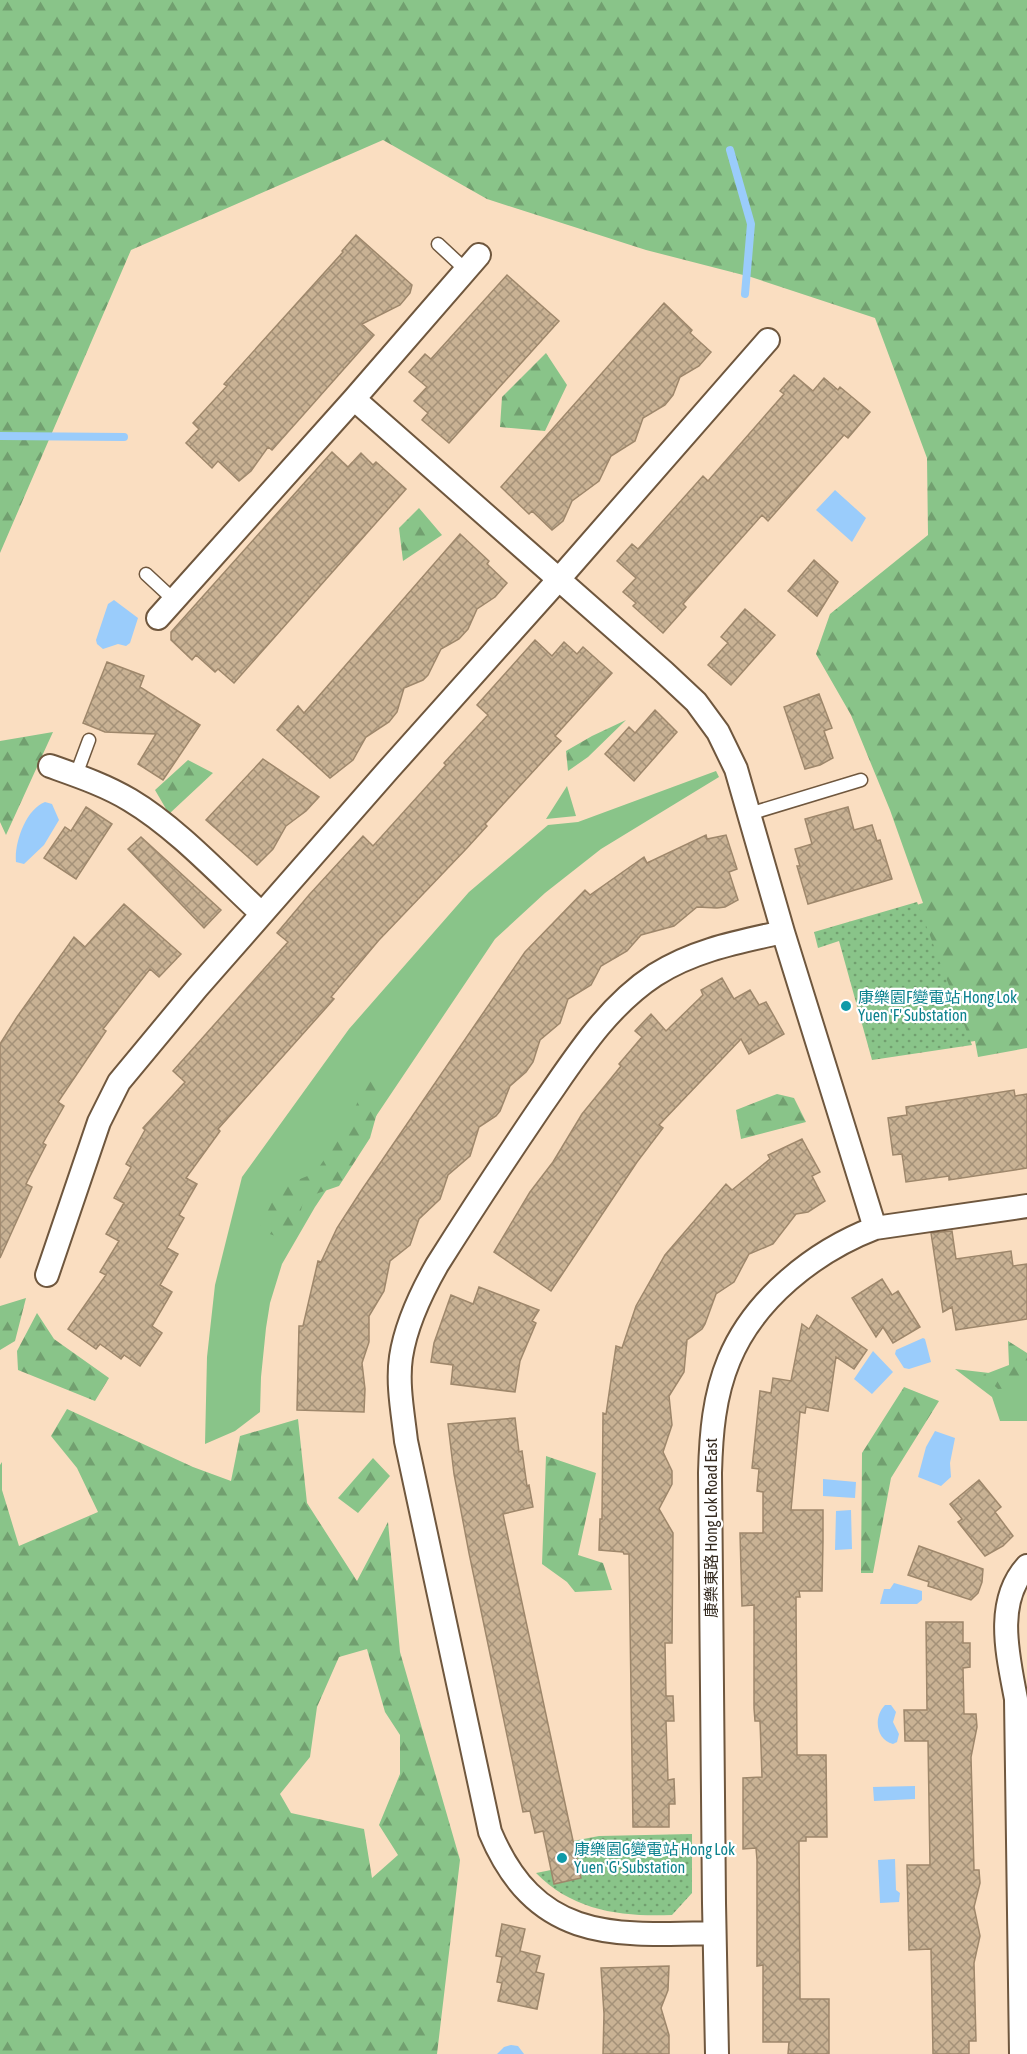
<svg xmlns="http://www.w3.org/2000/svg" width="1027" height="2054" font-family="'Asap Condensed','Noto Sans TC',sans-serif">
	<style>
		.grass { fill: #89c489 }
		.forest { fill: url(#forest-firs); fill-rule: evenodd }
		.park { fill: url(#park-dots) }
		.water { fill: #9accfb }
		.lines { fill: none; stroke-linecap: round; stroke-linejoin: round }
		.stream { stroke: #9accfb; stroke-width: 8 }
		.building { fill: url(#building-cross-hatch); stroke: #9e876b; stroke-width: 1.5 }
		.service-casing { stroke: #6f573e; stroke-width: 15 }
		.minor-casing { stroke: #6f573e; stroke-width: 26 }
		.service { stroke: #fff; stroke-width: 12 }
		.minor { stroke: #fff; stroke-width: 22 }
		.culture-dot { fill: #0f9aa8; stroke: #fff; stroke-width: 2 }
		.labels { text-anchor: middle; stroke-width: 4.5; stroke-linejoin: round; paint-order: stroke }
		.culture-label { font-size: 16px; fill: #0d838f; stroke: #fff; text-anchor: start }
		.street-label { font-size: 16px; fill: #342a1f; stroke: #fff }
	</style>
	<defs>
		<pattern id="forest-firs" width="22" height="20" patternUnits="userSpaceOnUse" patternTransform="scale(1.5)"><rect width="22" height="20" fill="#89c489"/><path d="M5 1l3.5 6h-7zM16 11l3.5 6h-7z" fill="#719f6f"/></pattern>
		<pattern id="park-dots" width="8" height="8" patternUnits="userSpaceOnUse" patternTransform="scale(1.5)"><rect width="8" height="8" fill="#89c489"/><path d="M2 2h.1M6 6h.1" fill="none" stroke="#719f6f" stroke-width="1.8" stroke-linecap="round"/></pattern>
		<pattern id="building-cross-hatch" width="8" height="8" patternUnits="userSpaceOnUse" patternTransform="scale(1.5)"><rect width="8" height="8" fill="#c9b294"/><path d="M0 0l8 8M0 8l8-8" fill="none" stroke="#a49178"/></pattern>
	</defs>
	<rect width="100%" height="100%" fill="#fadec1"/>
	<!-- grass -->
	<path class="grass" d="M716 771 719 777 601 849 545 893 495 939 315 1207 282 1264 270 1303 266 1328 261 1377 260 1412 235 1431 205 1444 207 1357 215 1285 242 1177 349 1029 469 892 548 825 578 822Z
		M567 786 576 816 546 819Z
		M955 1369 1015 1376 1027 1374V1421H1000L992 1397Z"/>
	<!-- forest -->
	<path class="forest" d="M0 0H1027V1048L978 1057 975 1041 876 1055 838 930 923 903 890 810 851 715 816 654 830 614 928 535 927 458 875 318 751 277 646 250 487 199 383 140 131 250 0 553Z
		M546 353 567 385 545 431 500 427 502 397Z
		M419 508 442 535 403 561 399 528Z
		M626 720 588 757 568 771 566 751 592 736Z
		M53 732 6 835 0 822V741Z
		M188 760 213 773 169 814 155 790Z
		M370 1077 384 1088 370 1138 339 1186 304 1198 293 1242 258 1230 280 1187 315 1173 343 1132Z
		M777 1094 794 1098 806 1122 741 1139 736 1110Z
		M26 1298 15 1341 0 1350V1306Z
		M37 1313 54 1339 109 1378 95 1401 18 1370 17 1351Z
		M1008 1341 1027 1353V1387L998 1389 983 1375 1009 1365Z
		M904 1387 939 1401 891 1478 873 1573H861L862 1453Z
		M67 1409 193 1467 231 1481 240 1436 298 1419 307 1503 357 1581 388 1522 400 1652 460 1860 437 2054H0V1465L2 1462V1490L19 1546 98 1512 77 1468 51 1436ZM367 1649 385 1712 400 1735V1774L379 1825 398 1855 372 1878 364 1829 291 1813 280 1794 310 1757 317 1707 339 1657Z
		M546 1456 596 1473 578 1555 603 1563 612 1590 575 1592 567 1582 542 1564Z
		M373 1458 390 1476 358 1513 338 1498Z"/>
	<!-- park -->
	<path class="park" d="M917 902 972 1045 872 1060 839 941 818 948 814 932Z
		M692 1834V1893L672 1915C622 1917 573 1911 536 1873L551 1870 554 1884 581 1878 573 1841 599 1836Z"/>
	<!-- water -->
	<path class="water" d="M835 490 866 518 852 542 816 510Z
		M114 600 138 618 130 643 126 646 118 644 103 649 97 644 96 640 108 604Z
		M45 802 52 804 59 820 44 845 24 864 16 862C14 843 26 809 45 802Z
		M923 1338 925 1339 931 1362 909 1369 904 1368 895 1354 896 1350Z
		M873 1351 893 1372 872 1394 854 1379Z
		M935 1431 955 1438 950 1463 951 1477 941 1486 918 1477 926 1447Z
		M823 1479 856 1482 855 1498 823 1496Z
		M851 1510 852 1549 835 1550 836 1511Z
		M894 1583 922 1591V1600L917 1604H880L884 1589H890Z
		M885 1705H891L896 1712 893 1722 899 1734 897 1742 893 1744C876 1740 873 1717 885 1705Z
		M915 1786V1799L874 1801 873 1787Z
		M895 1859 896 1890 900 1893 899 1902 880 1903 878 1860Z
		M511 2045 518 2046 524 2054H497L504 2047Z"/>
	<g class="lines">
		<!-- stream -->
		<path class="stream" d="M730 150 751 224 745 294
			M0 436 124 437"/>
	</g>
	<!-- building -->
	<path class="building" d="M356 235 412 285 410 293 400 305 362 324 374 335 272 450 268 447 251 471 239 481 218 461 212 468 186 443 199 429 193 423 227 386 224 384 343 252 342 251Z
		M507 275 559 321 449 443 422 420 428 413 414 401 427 387 409 372 425 354 431 359Z
		M664 303 692 330 690 333 711 352 699 366 680 377 673 395 665 405 643 418 635 441 611 456 599 481 572 501 563 521 552 530 532 511 529 514 501 487Z
		M794 375 813 391 824 378 838 390 840 387 870 412 848 438 844 435 768 521 762 515 683 604 686 607 663 633 633 606 636 603 623 592 636 578 617 561 632 544 638 549 703 476 708 481 784 394 780 391Z
		M332 452 348 467 361 453 373 465 376 462 406 489 234 683 218 669 215 672 196 655 192 660 171 640V632Z
		M460 534 489 561 487 564 507 583 495 597 477 609 468 629 459 639 441 649 428 675 423 680 404 688 397 712 389 722 366 737 353 760 330 778 277 730 298 706 304 713Z
		M814 560 838 582 817 616 788 591Z
		M745 609 775 635 731 685 708 665 728 643 721 637Z
		M535 640 552 656 564 642 577 654 583 647 612 673 555 736 561 741 485 824 487 826 467 848 379 940 331 997 334 999 218 1129 220 1131 186 1178 197 1184 179 1215 184 1218 167 1248 178 1254 160 1285 172 1292 152 1326 162 1333 140 1366 124 1355 121 1359 100 1344 96 1349 68 1329 106 1275 100 1272 119 1241 106 1234 124 1203 114 1198 131 1167 126 1164 145 1130 143 1128 185 1082 173 1071 288 942 277 933 309 895 363 836 373 846 446 765 444 763 488 715 477 705Z
		M107 662 144 676 140 687 200 725 163 780 138 764 156 734 105 732 83 723Z
		M819 694 832 728 824 731 833 758 820 765 805 769 784 707Z
		M655 710 677 732 634 781 605 754 629 727 635 733Z
		M263 759 319 797 306 811 286 826 273 849 257 865 206 820Z
		M86 807 112 824 76 879 44 858 65 827 71 831Z
		M848 807 854 830 872 825 877 841 880 840 892 879 808 904 797 866H800L795 849 812 844 805 819Z
		M706 835 707 839 726 835 737 869 729 872 738 900 725 907 717 908 697 907 674 926 641 935 627 951 601 966 591 985 568 999 560 1023 540 1040 533 1062 526 1072 510 1086 500 1111 496 1116 479 1127 470 1156 448 1175 440 1199 419 1219 410 1245 390 1261 384 1291 369 1316V1342L362 1363 365 1389 364 1412 297 1410 299 1326H303L318 1261 321 1262 337 1228 361 1191 525 952 585 890 590 895 644 857 647 863Z
		M141 837 221 910 204 928 128 849Z
		M124 904 181 954 159 977 150 969 103 1029 106 1031 58 1102 64 1106 43 1143 46 1145 26 1184 32 1187 0 1258V1044L17 1017 74 937 85 947Z
		M722 978 734 999 750 990 759 1005 766 1002 784 1034 749 1054 741 1039 659 1125 663 1128 637 1162 551 1291 494 1252 530 1192 553 1162 582 1114 621 1066 619 1064 642 1037 635 1031 651 1014 666 1031 703 995 701 990Z
		M1014 1090 1015 1096 1027 1094V1168L949 1180V1176L906 1182 902 1154 893 1155 888 1118 907 1115 906 1107Z
		M802 1139 820 1172 812 1176 825 1201 808 1212 796 1214 773 1244 749 1254 734 1282 716 1294 705 1324 702 1329 687 1340 684 1372 669 1396 672 1425 663 1452 672 1471V1484L659 1509 673 1533 672 1643H665L666 1696H673L674 1721H666L668 1780 674 1779 675 1804H669V1827H633L629 1554H624L623 1552 599 1550 600 1519H602L603 1413 606 1414 616 1346 622 1348 636 1306 665 1255 726 1184 732 1190 770 1159 768 1155Z
		M952 1231 956 1259 1011 1251 1013 1266 1027 1264V1319L956 1330 952 1307 943 1312 931 1233Z
		M882 1279 892 1295 898 1291 920 1327 893 1343 883 1327 876 1337 852 1298Z
		M479 1287 539 1310 532 1321 536 1323 520 1361 515 1392 451 1384 453 1365 431 1362 434 1343 451 1295 473 1304Z
		M817 1315 867 1350 854 1369 836 1357 828 1411 806 1407 805 1413 800 1412 791 1510H823V1541L822 1591H799L800 1597H796L797 1755H826L827 1837H806V1841H799L800 1999H829V2054H788L789 2042H763V1965L757 1966V1860L756 1848 743 1849V1778L762 1777 760 1721H755L754 1708V1605L742 1606 740 1533H763V1492L757 1491 759 1469 752 1468 760 1391 771 1393 773 1378 791 1381 802 1324 809 1329Z
		M515 1418 519 1452 522 1451 527 1486 529 1485 533 1507 503 1514 581 1878 554 1884 543 1831 535 1833 530 1811 523 1812 469 1553 454 1474 448 1424Z
		M979 1480 1001 1507 995 1512 1013 1536 1003 1546 985 1556 958 1522 962 1519 950 1504Z
		M919 1546 983 1569 982 1582 978 1593 971 1600 928 1586 929 1582 908 1575Z
		M926 1622H963V1643H970V1667L963 1668 964 1714H976L977 1727 971 1757 974 1870H979L980 1883 974 1907 980 1936 974 1963 976 2041H969V2054H933L931 1949 909 1950 907 1865H930L928 1741H905L904 1710H927Z
		M502 1924 525 1929 520 1951 540 1956 536 1972 544 1974 537 2009 498 2001 502 1983 497 1982 502 1957 496 1956Z
		M669 1966 668 1990 661 2008 669 2035V2054H603L604 2014 601 1968Z"/>
	<g class="lines">
		<defs>
			<path id="service" d="M438 244 466 270
				M146 574 174 600
				M76 775 89 740
				M749 814 861 780"/>
			<path id="minor" d="M354 399 664 672 696 702 718 732 736 769 783 932 875 1228
				M158 618 354 399 479 255
				M50 766C78 776 105 785 130 800 177 828 222 877 262 914
				M47 1275 99 1122 119 1082 197 988 389 769 559 579 768 340
				M714 1933C611 1936 536 1941 490 1832L406 1441C403 1414 397 1384 401 1357 406 1324 421 1293 437 1265 471 1211 506 1158 542 1105 575 1058 606 1007 655 975 694 950 738 942 783 932
				M717 2054 714 1903 710 1473C711 1434 714 1396 729 1360 754 1299 815 1251 875 1228L1027 1206
				M1021 2054 1016 1699C1008 1656 994 1602 1027 1566"/>
		</defs>
		<!-- service casing -->
		<use href="#service" class="service-casing"/>
		<!-- minor casing -->
		<use href="#minor" class="minor-casing"/>
		<!-- service -->
		<use href="#service" class="service"/>
		<!-- minor -->
		<use href="#minor" class="minor"/>
	</g>
	<!-- markers -->
	<g class="culture-dot">
		<circle cx="846" cy="1006" r="6"/>
		<circle cx="562" cy="1858" r="6"/>
	</g>
	<g class="labels">
		<!-- culture labels -->
		<g class="culture-label">
			<text x="858" y="1003">康樂園F變電站 Hong Lok<tspan x="858" dy="18">Yuen 'F' Substation</tspan></text>
			<text x="574" y="1855">康樂園G變電站 Hong Lok<tspan x="574" dy="18">Yuen 'G' Substation</tspan></text>
		</g>
		<!-- street labels -->
		<g class="street-label">
			<text transform="translate(711 1528) rotate(-90)" y="6">康樂東路 Hong Lok Road East</text>
		</g>
	</g>
</svg>
